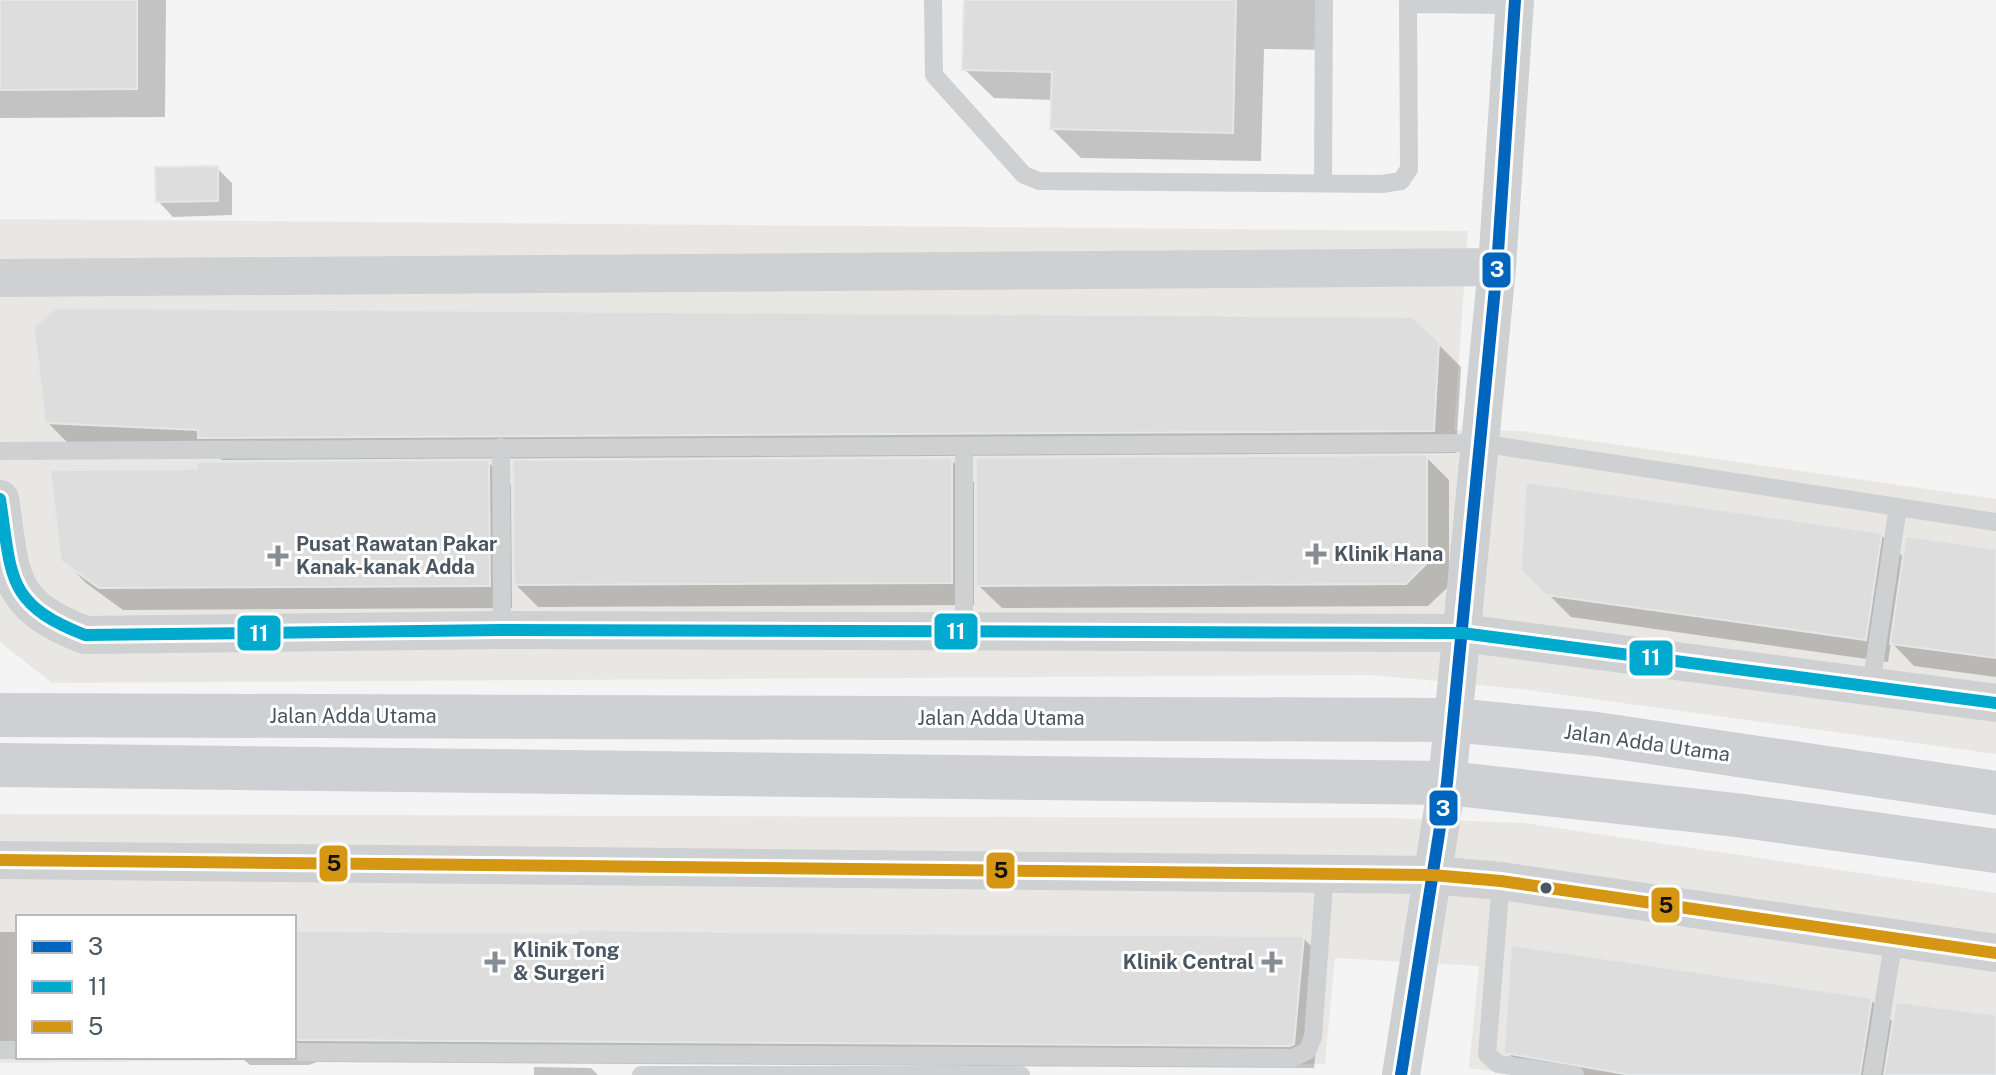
<svg xmlns="http://www.w3.org/2000/svg" width="1996" height="1075" font-family="'Public Sans',sans-serif">
	<style>
		.commercial { fill: #e8e7e3; fill-rule: evenodd }
		.shadow { fill: #0003 }
		.building { fill: #ddddde; stroke: #e5e6e7; stroke-width: 2 }
		.lines { fill: none; stroke-linecap: round; stroke-linejoin: round }
		.lane { stroke: #ced0d2; stroke-width: 18 }
		.street { stroke: #ced0d2; stroke-width: 38 }
		.secondary { stroke: #ced0d4; stroke-width: 44 }
		.bus-1-casing { stroke: #fff; stroke-width: 18 }
		.bus-2-casing { stroke: #fff; stroke-width: 18 }
		.bus-3-casing { stroke: #fff; stroke-width: 18 }
		.bus-1 { stroke: #0065bd; stroke-width: 12 }
		.bus-2 { stroke: #00a9ce; stroke-width: 12 }
		.bus-3 { stroke: #d49613; stroke-width: 12 }
		.poi-dot { fill: #868d94; stroke: #fff; stroke-width: 3 }
		.bus-dot { fill: #4a5661; stroke: #fff; stroke-width: 3 }
		.labels { text-anchor: middle; stroke-width: 6; stroke-linejoin: round; paint-order: stroke }
		.poi-label { font-size: 20px; font-weight: bold; fill: #4a5661; stroke: #fff; text-anchor: start }
		.street-label { font-size: 20px; fill: #4a5661; stroke: #fff }
		.line-badge { stroke: #fff; stroke-width: 3 }
		.badge-label { font-size: 22px; text-anchor: middle; font-weight: bold; fill: #fff }
		.pale-badge-label { font-size: 22px; text-anchor: middle; font-weight: bold; fill: #111 }
	</style>
	<rect width="100%" height="100%" fill="#f4f4f4"/>
	<!-- commercial -->
	<path class="commercial" d="M0 219 1468 231 1454 430 1522 431 1996 499V754L1521 689 1372 675 52 683 0 642Z
		M0 814 1387 818 1524 823 1996 893V1075H1518L1469 1068 1479 966 1335 958 1325 1064 373 1059 0 1063ZM18 917H294V1057H18Z"/>
	<!-- shadow -->
	<path class="shadow" d="M0 0H166L165 117 0 118Z
		M966 0H1333L1331 50 1264 49 1261 161 1081 158 1052 129 1053 100 994 98 964 69Z
		M217 168 232 183V215L173 217 158 201Z
		M57 310 953 314 1438 344 1461 367 1456 453 222 460 214 451 70 445 47 422Z
		M1426 457 1449 480V586L1428 606 1002 608 979 586Z
		M951 460 974 482V605L538 607 516 585Z
		M488 462 511 485 512 608 123 610 86 583 63 560Z
		M1881 535 1904 558 1996 551V677L1914 666 1891 642 1888 662 1571 617 1523 569Z
		M0 932H18V1057H294V934L1303 938 1325 960 1314 1068 317 1062 309 1065H250L242 1058H0Z
		M1871 1000 1894 1023 1996 1018V1075H1529L1507 1052Z
		M534 1067 591 1068 598 1075H534Z"/>
	<!-- building -->
	<path class="building" d="M0 0H137V89L0 90Z
		M964 0H1236L1233 133 1050 129 1052 72 962 70Z
		M218 166V201L156 202 155 167Z
		M56 308 1412 317 1439 342 1434 431 198 438V430L45 423 34 327Z
		M1427 455V563L1406 584 977 586 976 583V458Z
		M952 458V583L514 585 513 460Z
		M489 460 490 586 99 588 61 561 50 470 197 469V462Z
		M1526 482 1882 533 1866 640 1546 595 1521 570Z
		M1906 536 1996 549V658L1890 644Z
		M578 930 926 934 1304 936 1294 1044 1290 1046 294 1040V931L578 933Z
		M1511 945 1872 998 1860 1075H1631L1504 1053Z
		M1896 1002 1996 1015V1075H1884Z"/>
	<g class="lines">
		<!-- lane -->
		<path class="lane" d="M933 0 934 75 1024 175 1039 181 1382 184 1401 181 1409 169 1408 0
			M1408 4 1515 5
			M1323 183 1324 0
			M501 447 502 630
			M964 448V633
			M0 451 1480 443 1996 522
			M1871 686 1898 507
			M1501 881 1487 1054 1498 1064 1575 1075
			M0 1050H18
			M294 1052 1293 1058 1307 1051 1313 1037 1325 872
			M641 1075H1021
			M1872 1075 1894 938"/>
		<!-- street -->
		<path class="street" d="M0 278 1497 267
			M0 499C12 576 5 604 85 635L502 630 1462 633 1996 703
			M0 860 1432 875 1501 881 1996 953
			M1401 1075 1447 783 1497 267 1515 0"/>
		<!-- secondary -->
		<path class="secondary" d="M0 715 1453 720 1596 734 1996 793
			M0 765 1447 783 1736 815 1996 851"/>
		<defs>
			<path id="bus-1" d="M1401 1075 1447 783 1497 267 1515 0"/>
			<path id="bus-2" d="M0 499C12 576 5 604 85 635L502 630 1462 633 1996 703"/>
			<path id="bus-3" d="M0 860 1432 875 1501 881 1996 953"/>
		</defs>
		<!-- bus-1 casing -->
		<use href="#bus-1" class="bus-1-casing"/>
		<!-- bus-2 casing -->
		<use href="#bus-2" class="bus-2-casing"/>
		<!-- bus-3 casing -->
		<use href="#bus-3" class="bus-3-casing"/>
		<!-- bus-1 -->
		<use href="#bus-1" class="bus-1"/>
		<!-- bus-2 -->
		<use href="#bus-2" class="bus-2"/>
		<!-- bus-3 -->
		<use href="#bus-3" class="bus-3"/>
	</g>
	<!-- markers -->
	<g class="poi-dot">
		<path d="M1312 542h8v8h8v8h-8v8h-8v-8h-8v-8h8z"/>
		<path d="M274 544h8v8h8v8h-8v8h-8v-8h-8v-8h8z"/>
		<path d="M491 950h8v8h8v8h-8v8h-8v-8h-8v-8h8z"/>
		<path d="M1268 950h8v8h8v8h-8v8h-8v-8h-8v-8h8z"/>
	</g>
	<circle class="bus-dot" cx="1546" cy="888" r="7"/>
	<g class="labels">
		<!-- poi labels -->
		<g class="poi-label">
			<text x="296" y="551">Pusat Rawatan Pakar<tspan x="296" dy="23">Kanak-kanak Adda</tspan></text>
			<text x="1334" y="561">Klinik Hana</text>
			<text x="513" y="957">Klinik Tong<tspan x="513" dy="23">&amp; Surgeri</tspan></text>
			<text x="1254" y="969" text-anchor="end">Klinik Central</text>
		</g>
		<!-- street labels -->
		<g class="street-label">
			<text x="353" y="723">Jalan Adda Utama</text>
			<text x="1001" y="725">Jalan Adda Utama</text>
			<text transform="translate(1647 743) rotate(8)" y="7">Jalan Adda Utama</text>
		</g>
	</g>
	<g class="line-badge">
		<rect x="1481" y="251" width="31" height="38" rx="8" fill="#0065bd"/>
		<rect x="933" y="612" width="46" height="39" rx="8" fill="#00a9ce"/>
		<rect x="236" y="614" width="46" height="38" rx="8" fill="#00a9ce"/>
		<rect x="1628" y="639" width="46" height="38" rx="8" fill="#00a9ce"/>
		<rect x="1428" y="789" width="31" height="38" rx="8" fill="#0065bd"/>
		<rect x="318" y="844" width="31" height="39" rx="8" fill="#d49613"/>
		<rect x="985" y="851" width="31" height="39" rx="8" fill="#d49613"/>
		<rect x="1650" y="886" width="31" height="38" rx="8" fill="#d49613"/>
	</g>
	<g class="badge-label">
		<text x="1497" y="277">3</text>
		<text x="956" y="639">11</text>
		<text x="259" y="641">11</text>
		<text x="1651" y="665">11</text>
		<text x="1443" y="816">3</text>
	</g>
	<g class="pale-badge-label">
		<text x="334" y="871">5</text>
		<text x="1001" y="878">5</text>
		<text x="1666" y="913">5</text>
	</g>
	<!-- legend -->
	<rect x="16" y="915" width="280" height="144" fill="#ffffff" stroke="#b7bbc0" stroke-width="2"/>
	<rect x="32" y="941" width="40" height="12" fill="#0065bd" stroke="#b7bbc0" stroke-width="2"/>
	<text x="88" y="955" font-size="24" fill="#4a5661">3</text>
	<rect x="32" y="981" width="40" height="12" fill="#00a9ce" stroke="#b7bbc0" stroke-width="2"/>
	<text x="88" y="995" font-size="24" fill="#4a5661">11</text>
	<rect x="32" y="1021" width="40" height="12" fill="#d49613" stroke="#b7bbc0" stroke-width="2"/>
	<text x="88" y="1035" font-size="24" fill="#4a5661">5</text>
</svg>
